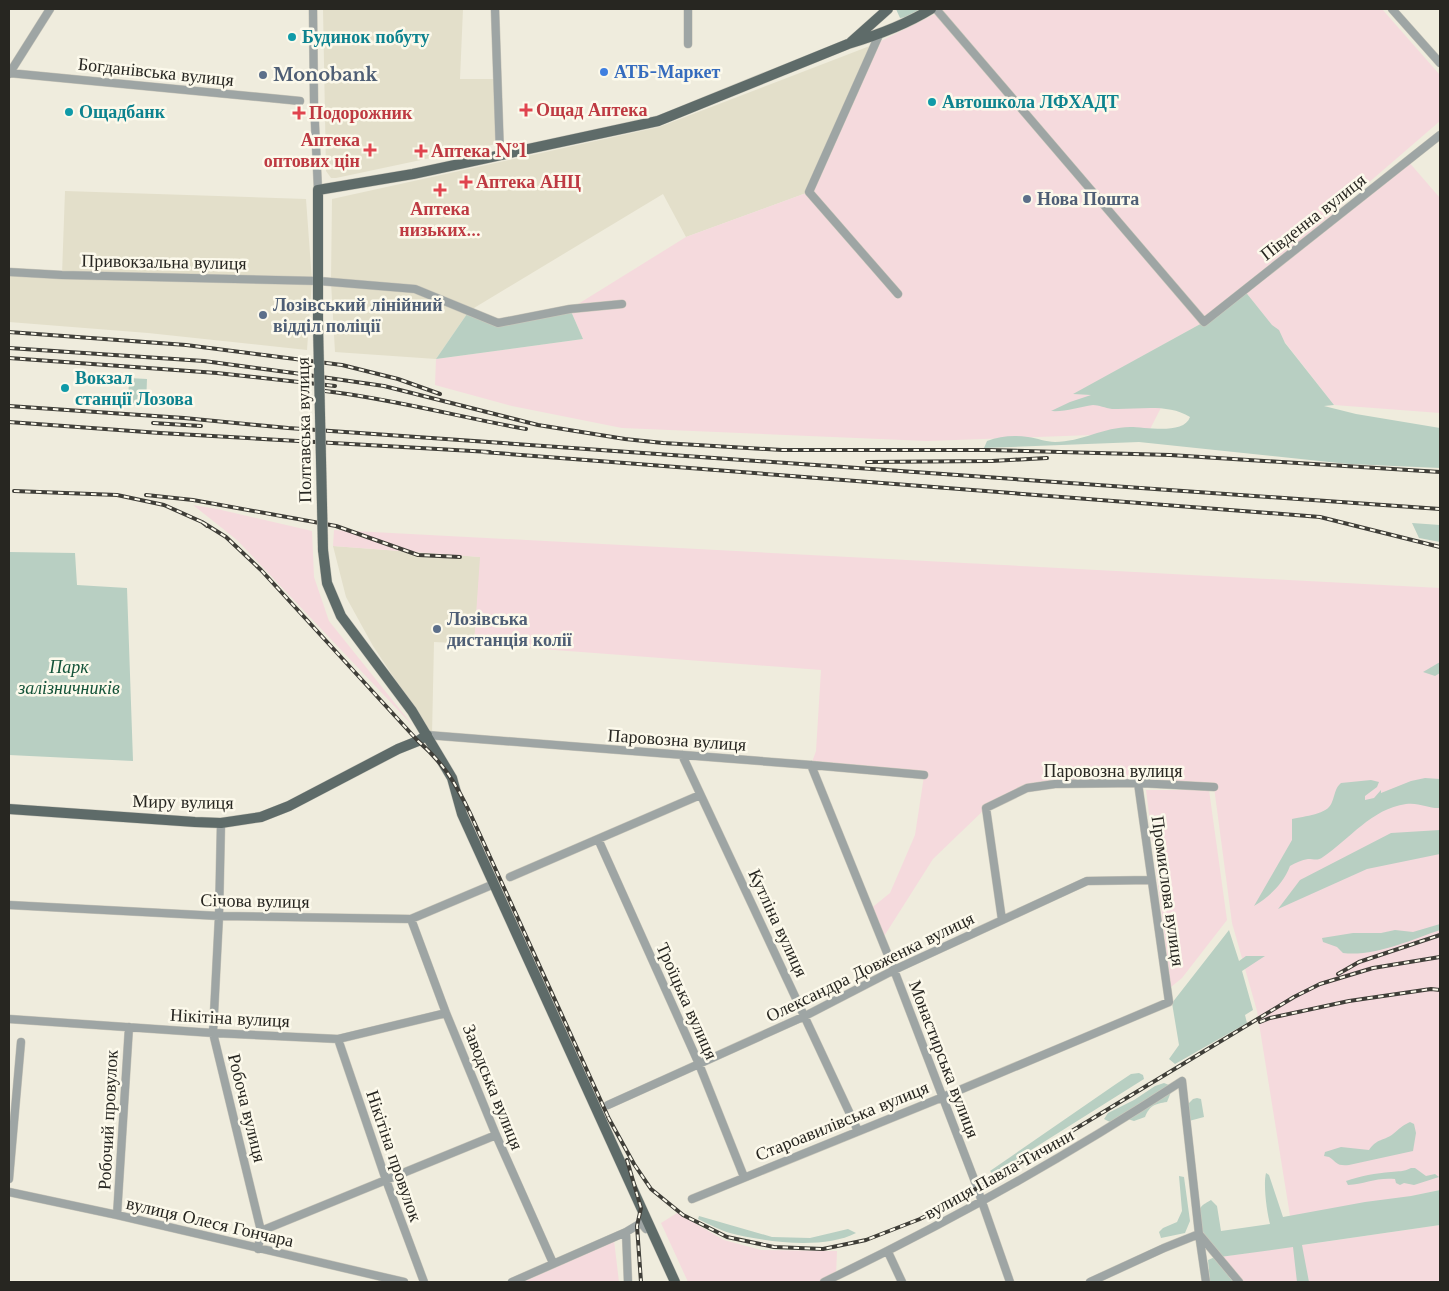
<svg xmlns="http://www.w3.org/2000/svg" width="1449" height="1291" font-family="'Libre Baskerville',serif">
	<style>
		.built { fill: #e3dfca }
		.industrial { fill: #f5dadd }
		.green { fill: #b8cfc2 }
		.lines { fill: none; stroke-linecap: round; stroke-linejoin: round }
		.minor-casing { stroke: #cbc8bb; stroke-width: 9 }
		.major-casing { stroke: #cbc8bb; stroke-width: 11 }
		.minor { stroke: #9ea5a4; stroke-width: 8 }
		.major { stroke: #5e6b69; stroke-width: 10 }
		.rail-casing { stroke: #3f3e38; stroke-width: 4 }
		.rail { stroke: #fcf9eb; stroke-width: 2; stroke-dasharray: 5.5; stroke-linecap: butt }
		.major-bridge-casing { stroke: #cbc8bb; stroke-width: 11; stroke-linecap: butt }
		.major-bridge { stroke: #5e6b69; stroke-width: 10 }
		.culture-dot { fill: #0f9aa8; stroke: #fcf9eb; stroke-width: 2 }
		.shop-dot { fill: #3f7fe0; stroke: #fcf9eb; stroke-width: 2 }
		.service-dot { fill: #5c6f8a; stroke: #fcf9eb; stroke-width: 2 }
		.health-dot { fill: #e0444e; stroke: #fcf9eb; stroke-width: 2 }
		.labels { text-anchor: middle; stroke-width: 5; stroke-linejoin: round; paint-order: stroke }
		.culture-label { font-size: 18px; font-weight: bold; fill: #0d838f; stroke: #fcf9eb; text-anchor: start }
		.street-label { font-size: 18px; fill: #272621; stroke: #fcf9eb }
		.shop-label { font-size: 18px; font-weight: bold; fill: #366cbe; stroke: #fcf9eb; text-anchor: start }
		.service-label { font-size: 18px; font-weight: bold; fill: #4e5e75; stroke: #fcf9eb; text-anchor: start }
		.health-label { font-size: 18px; font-weight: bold; fill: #be3a42; stroke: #fcf9eb; text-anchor: start }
		.park-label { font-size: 18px; font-style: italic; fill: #145339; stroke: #fcf9eb }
	</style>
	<rect width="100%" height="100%" fill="#efecdd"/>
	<!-- built -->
	<path class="built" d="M323 9H463L460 79H500L501 143 336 178H331L326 171Z
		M875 44 809 192 686 237 663 194 469 311 436 359 335 352 331 282 332 199 659 127Z
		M65 191 306 199 312 281 307 350 148 333 9 322V272L62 275Z
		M333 546 481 557 474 644 434 642 432 735 373 646 346 597Z"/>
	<!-- industrial -->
	<path class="industrial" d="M945 9H1382L1440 75V121L1257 279 1408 161 1440 198V413L1334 405 1244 290 1204 322 1074 394 1166 398 1148 433 927 441 622 428 512 406 435 385 436 359 583 339 570 309 686 237 809 192 875 44Z
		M193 505 217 509 312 531 314 577 329 621 414 727 237 540Z
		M334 530 1440 588V1190L1291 1222 1257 1011 1232 923 1214 787 1138 783 1027 788 986 808 933 859 881 941 869 910 890 893 915 835 924 776 811 765 816 751 821 670 474 644 480 557 333 546Z
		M1146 790H1209L1227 920 1182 978 1171 987Z
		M677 1213 724 1240 761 1250 837 1251 836 1275 820 1282H688L661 1223Z
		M1440 1225V1282H1241L1220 1257Z
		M614 1240 619 1282H523Z"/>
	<!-- green -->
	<path class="green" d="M896 9H921L907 17 900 18Z
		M1244 290 1272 325 1279 330 1285 343 1334 405 1324 406 1356 414 1440 428V468L1348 464 1139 442 984 448 987 441C1000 436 1014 435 1028 437 1037 438 1046 442 1055 442 1081 442 1104 427 1130 427 1146 427 1184 435 1190 417 1167 403 1138 410 1112 409 1105 408 1099 405 1093 405 1079 407 1065 412 1051 411L1070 402 1091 395 1073 394 1204 322Z
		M570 309 583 339 436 359 469 311 498 323Z
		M129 378 147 379 146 406H128Z
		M1412 523 1440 525V542L1419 538Z
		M9 552 75 553 77 585 127 588 133 761 9 755Z
		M1440 662V673L1435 676 1423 672Z
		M1425 778 1440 779V808C1430 809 1419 802 1406 804 1371 809 1350 839 1323 857 1318 861 1314 859 1308 859 1302 860 1295 863 1290 866 1283 884 1270 896 1254 906L1292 840V819C1304 816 1328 815 1332 802 1335 795 1335 788 1341 783L1371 780 1379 782 1377 787 1365 796V800L1374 798 1381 790V793L1411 781Z
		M1440 830V854L1367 869 1278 909 1300 880 1391 833Z
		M1440 924V930C1411 940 1373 957 1343 953L1337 947 1323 942 1322 938 1353 933H1381L1395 930 1413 932Z
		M1229 930 1239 961 1246 956H1265L1242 971 1253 1010 1245 1015 1247 1023 1175 1064 1169 1059 1179 1045 1172 1003Z
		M1139 1073 1143 1075 1144 1079 993 1174 990 1171 1116 1084 1131 1074Z
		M1164 1083 1169 1085 1171 1092 1167 1102C1155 1104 1150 1105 1145 1117L1134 1121C1124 1117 1119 1118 1110 1122L1104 1119 1108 1113 1134 1100 1155 1086Z
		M1197 1098 1201 1099 1204 1117 1189 1121 1187 1105 1193 1099Z
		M1410 1122 1414 1124 1416 1133 1413 1151 1349 1165C1336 1166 1338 1163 1329 1157L1324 1156 1325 1152 1341 1147 1369 1150C1377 1138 1384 1141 1393 1134 1399 1129 1403 1125 1410 1122Z
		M1411 1168H1415L1426 1176 1435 1174 1439 1177 1414 1185 1404 1183 1400 1185 1396 1183 1395 1179C1377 1177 1365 1184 1348 1185L1346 1181C1360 1176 1376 1173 1391 1172 1399 1171 1403 1172 1411 1168Z
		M1266 1173 1269 1175 1283 1217 1365 1202 1411 1196 1440 1190V1225L1302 1245 1309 1282H1297L1293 1247 1220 1257C1213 1248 1189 1218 1201 1207 1203 1204 1208 1202 1211 1200L1217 1206 1221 1231 1270 1224C1267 1213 1263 1185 1266 1173Z
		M1179 1176 1184 1177 1190 1221 1185 1233 1161 1238 1159 1232 1163 1228 1177 1222 1182 1211Z
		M699 1216 772 1237 810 1238 848 1229 856 1233C823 1250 765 1242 730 1233 719 1230 709 1224 698 1219Z
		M1215 1257 1233 1282H1210L1208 1260Z"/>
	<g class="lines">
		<defs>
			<path id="minor" d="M313 9 314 103 318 190
				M495 9 500 155
				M688 9V44
				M936 9 1204 322 1440 135
				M1392 9 1440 63
				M879 35 809 192 898 294
				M9 73 300 101
				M9 74 50 9
				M9 272 62 275 319 281 415 289 498 323 570 309 622 304
				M427 735 811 765 924 775
				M682 755 858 1131
				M811 765 894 970 974 1179 1010 1282
				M221 823 219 916 213 1033 261 1231 258 1249
				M598 839 699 1064 744 1177
				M510 877 700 795
				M9 905 219 916 411 919 494 884
				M411 919 446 1013 496 1135 553 1263
				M1002 920 986 808 1027 788 1055 784 1138 783 1214 787
				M9 1019 213 1033 338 1039 446 1013
				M338 1039 386 1180 424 1282
				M608 1105 805 1016 894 970 1087 881 1151 880
				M9 1179 21 1042
				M9 1192 117 1215 404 1282
				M692 1199 943 1097 1169 1002 1138 783
				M117 1215 129 1027
				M261 1231 496 1135
				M888 1252 902 1282
				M512 1282 626 1232
				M628 1282 626 1232 641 1223 646 1229
				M824 1282C948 1223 1067 1156 1182 1081L1199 1234 1239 1282
				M1090 1282 1164 1248 1199 1234 1206 1282"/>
			<path id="major" d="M851 42 888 9
				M318 325V190L413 174 658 121 848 44C878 35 905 25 931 9
				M323 550 327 583 341 616 412 711 452 778 462 814 675 1282
				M9 809 195 822 221 823 261 817 289 806 398 749 418 741 427 735"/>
		</defs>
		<!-- minor casing -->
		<use href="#minor" class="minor-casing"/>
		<!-- major casing -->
		<use href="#major" class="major-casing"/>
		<!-- minor -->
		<use href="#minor" class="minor"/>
		<!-- major -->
		<use href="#major" class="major"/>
		<defs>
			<path id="rail" d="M9 332 186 345 342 365 398 379 440 394
				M9 348 204 361 294 373 384 386 538 425 625 439 663 443 782 450H988L1170 455 1440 472
				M9 358 217 373 335 386
				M325 391C393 399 459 417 526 429
				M9 406 184 418 288 428 1440 509
				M9 422 160 433 490 452
				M153 423 201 426
				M483 452 1320 517 1440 547
				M867 462 992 461 1047 458
				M14 491 117 495 164 505 202 522 207 526
				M146 495 193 500 336 526 418 555 460 557
				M202 522 226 537 261 570 418 741C444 764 455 782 470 813L610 1121
				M1338 974 1359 962 1440 935
				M1260 1022 1270 1018 1349 1001 1431 989 1440 990
				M608 1117 634 1164 651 1189 683 1215 727 1237 774 1247 823 1249 866 1240 920 1219 959 1199 1294 997 1320 984 1373 968 1440 957
				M627 1160 641 1208 637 1226 641 1282"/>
		</defs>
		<!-- rail casing -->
		<use href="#rail" class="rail-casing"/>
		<!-- rail -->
		<use href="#rail" class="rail"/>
		<defs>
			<path id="major-bridge" d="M318 325 323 550"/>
		</defs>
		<!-- major-bridge casing -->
		<use href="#major-bridge" class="major-bridge-casing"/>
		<!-- major-bridge -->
		<use href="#major-bridge" class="major-bridge"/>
	</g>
	<!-- markers -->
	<g class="culture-dot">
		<circle cx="292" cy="37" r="5"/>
		<circle cx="932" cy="102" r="5"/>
		<circle cx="69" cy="112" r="5"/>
		<circle cx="65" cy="388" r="5"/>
	</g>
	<circle class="shop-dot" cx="604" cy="72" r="5"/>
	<g class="service-dot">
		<circle cx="263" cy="75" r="5"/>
		<circle cx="1027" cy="199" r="5"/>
		<circle cx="263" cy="315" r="5"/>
		<circle cx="437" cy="629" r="5"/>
	</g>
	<g class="health-dot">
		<path d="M523.5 102.5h5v5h5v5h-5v5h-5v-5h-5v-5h5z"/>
		<path d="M296.5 105.5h5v5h5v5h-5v5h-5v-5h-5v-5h5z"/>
		<path d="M367.5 142.5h5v5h5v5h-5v5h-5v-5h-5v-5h5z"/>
		<path d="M418.5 143.5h5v5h5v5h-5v5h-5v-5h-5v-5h5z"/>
		<path d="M463.5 174.5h5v5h5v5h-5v5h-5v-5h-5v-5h5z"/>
		<path d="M437.5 182.5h5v5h5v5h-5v5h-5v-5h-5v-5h5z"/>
	</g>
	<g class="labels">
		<!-- culture labels -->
		<g class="culture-label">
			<text x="302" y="43">Будинок побуту</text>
			<text x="942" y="108">Автошкола ЛФХАДТ</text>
			<text x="79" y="118">Ощадбанк</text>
			<text x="75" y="384">Вокзал<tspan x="75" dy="21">станції Лозова</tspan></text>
		</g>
		<!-- street labels -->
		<g class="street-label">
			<text transform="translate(156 72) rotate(6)" y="6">Богданівська вулиця</text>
			<text transform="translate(1313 217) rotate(-38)" y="6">Південна вулиця</text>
			<text transform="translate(164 262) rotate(1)" y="6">Привокзальна вулиця</text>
			<text transform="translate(304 430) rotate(-91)" y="6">Полтавська вулиця</text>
			<text transform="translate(677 740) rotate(4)" y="6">Паровозна вулиця</text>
			<text x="1113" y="777">Паровозна вулиця</text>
			<text transform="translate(183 802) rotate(1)" y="6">Миру вулиця</text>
			<text transform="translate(1168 891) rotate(82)" y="6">Промислова вулиця</text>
			<text transform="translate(255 901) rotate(1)" y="6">Січова вулиця</text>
			<text transform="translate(778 923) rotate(65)" y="6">Кутліна вулиця</text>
			<text transform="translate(870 967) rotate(-26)" y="6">Олександра Довженка вулиця</text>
			<text transform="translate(687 1001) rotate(66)" y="6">Троїцька вулиця</text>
			<text transform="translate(230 1018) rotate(3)" y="6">Нікітіна вулиця</text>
			<text transform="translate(944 1059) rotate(69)" y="6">Монастирська вулиця</text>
			<text transform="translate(493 1087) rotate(68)" y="6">Заводська вулиця</text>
			<text transform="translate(247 1108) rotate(76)" y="6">Робоча вулиця</text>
			<text transform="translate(108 1120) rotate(-87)" y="6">Робочий провулок</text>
			<text transform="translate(842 1121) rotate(-22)" y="6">Староавилівська вулиця</text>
			<text transform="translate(394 1156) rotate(71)" y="6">Нікітіна провулок</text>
			<text transform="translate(999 1174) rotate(-29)" y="6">вулиця Павла Тичини</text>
			<text transform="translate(210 1222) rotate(13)" y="6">вулиця Олеся Гончара</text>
		</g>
		<!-- shop labels -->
		<g class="shop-label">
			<text x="614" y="78">АТБ-Маркет</text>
		</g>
		<!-- service labels -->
		<g class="service-label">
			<text x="273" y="81">Monobank</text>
			<text x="1037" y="205">Нова Пошта</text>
			<text x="273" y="311">Лозівський лінійний<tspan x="273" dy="21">відділ поліції</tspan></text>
			<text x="447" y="625">Лозівська<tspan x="447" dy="21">дистанція колії</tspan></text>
		</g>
		<!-- health labels -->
		<g class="health-label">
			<text x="536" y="116">Ощад Аптека</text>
			<text x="309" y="119">Подорожник</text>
			<text x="360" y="146" text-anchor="end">Аптека<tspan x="360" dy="21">оптових цін</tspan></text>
			<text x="431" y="157">Аптека №1</text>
			<text x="476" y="188">Аптека АНЦ</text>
			<text x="440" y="215" text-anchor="middle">Аптека<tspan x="440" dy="21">низьких...</tspan></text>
		</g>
		<!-- park labels -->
		<g class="park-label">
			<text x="69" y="673">Парк<tspan x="69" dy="21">залізничників</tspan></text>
		</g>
	</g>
	<!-- border -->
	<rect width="1449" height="1291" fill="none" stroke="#272621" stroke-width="20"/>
</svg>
